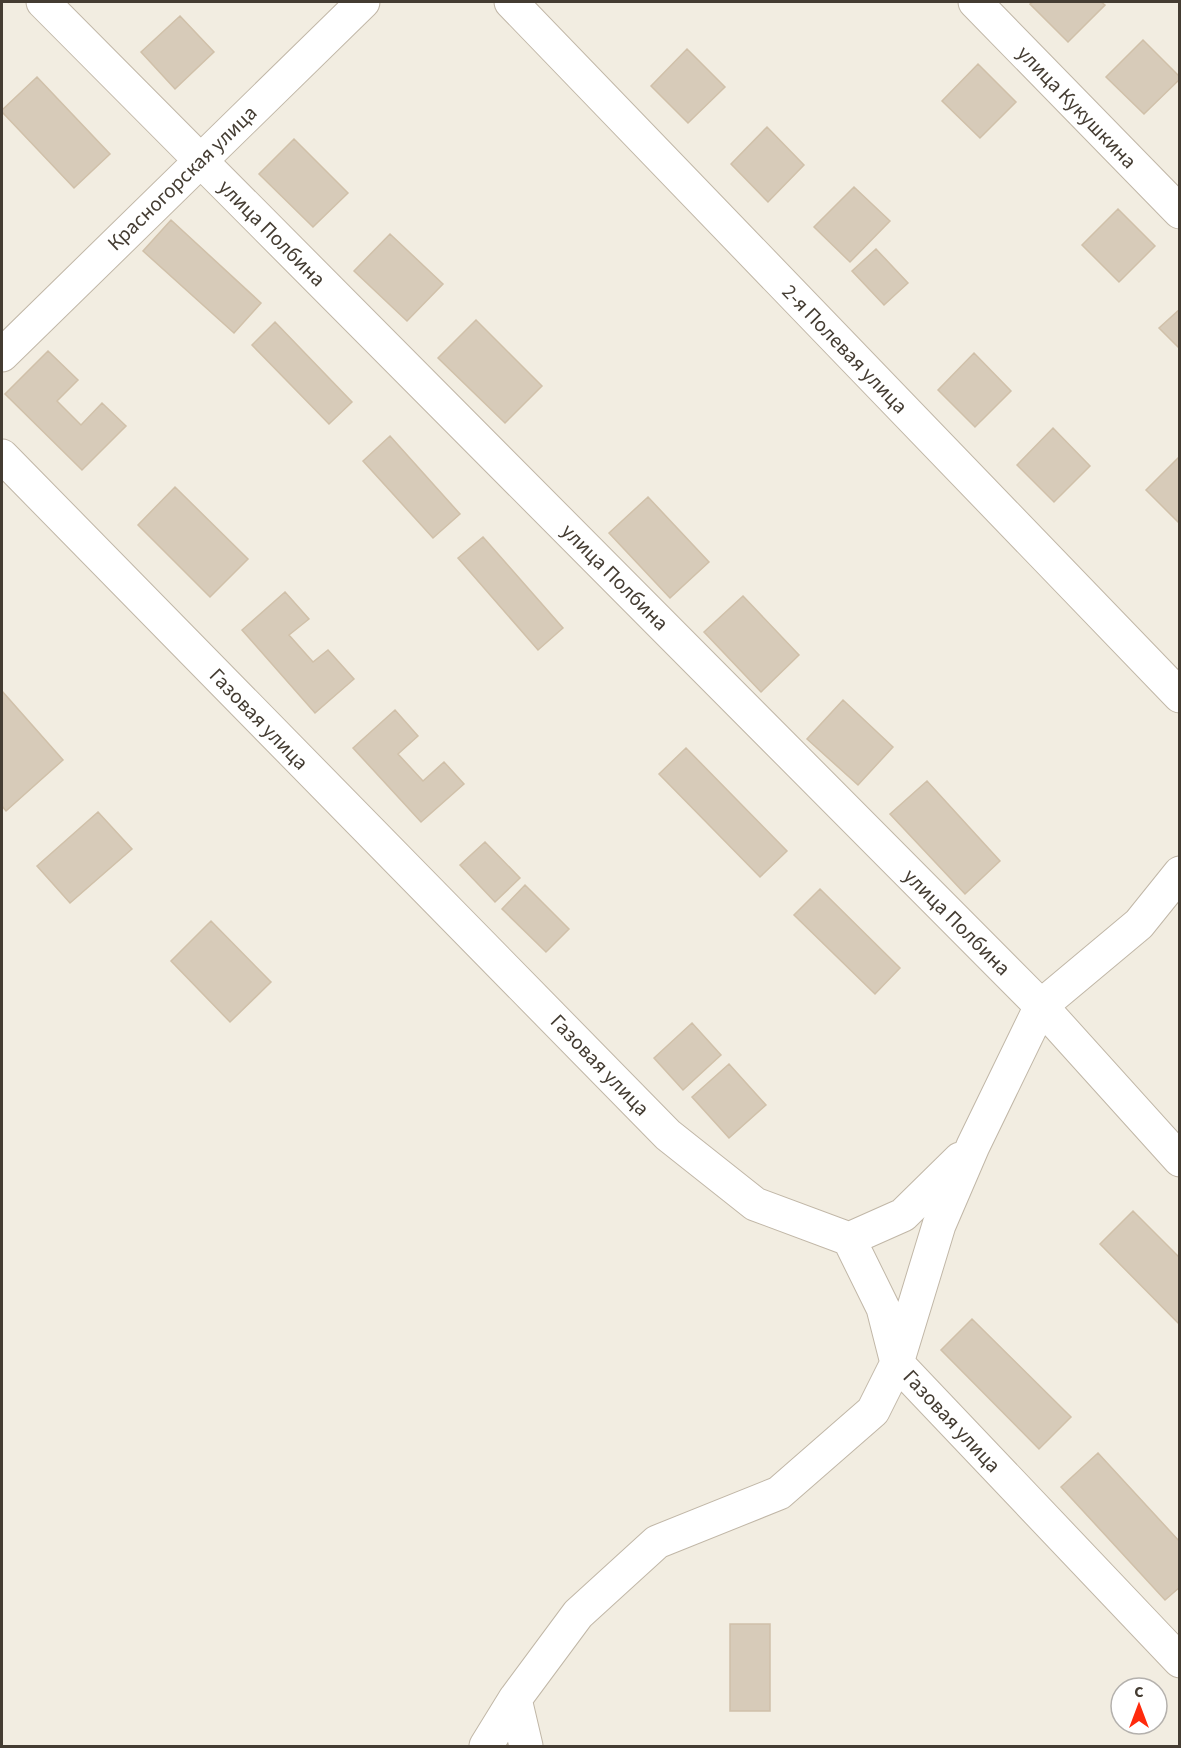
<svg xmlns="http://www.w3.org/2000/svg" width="1181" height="1748" font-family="'Source Sans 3',sans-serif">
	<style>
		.building { fill: #d7cbb9; stroke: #d0c0a9; stroke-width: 1.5 }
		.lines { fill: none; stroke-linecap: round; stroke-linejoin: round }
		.minor-casing { stroke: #c1b7a7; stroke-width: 35 }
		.minor { stroke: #fff; stroke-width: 33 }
		.labels { text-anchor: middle; stroke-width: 6; stroke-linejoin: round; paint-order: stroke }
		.street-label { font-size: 21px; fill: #443c32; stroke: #fff }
	</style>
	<rect width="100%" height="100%" fill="#f2ede1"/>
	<!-- building -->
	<path class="building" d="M1033 2H1101L1105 5 1068 42 1030 4Z
		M180 16 214 52 175 89 141 52Z
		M1143 40 1180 77V79L1144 114 1106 77Z
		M687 49 725 87 688 123 651 86Z
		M978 64 1016 102 980 138 942 101Z
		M37 77 110 154 74 188 2 112V110Z
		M767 127 804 165 768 202 731 164Z
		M294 139 348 193 313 227 259 174Z
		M854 187 890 221 850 262 814 227Z
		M1118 209 1155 246 1119 282 1082 245Z
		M171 220 261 303 234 333 143 251Z
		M390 234 443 284 407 321 354 271Z
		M876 249 908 283 884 305 852 271Z
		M1180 309V349L1159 328Z
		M476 320 542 386 505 423 438 358Z
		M275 322 352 402 329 424 252 345Z
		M48 351 78 380 57 401 81 425 102 403 126 426 82 470 5 394Z
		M974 353 1011 391 975 427 938 390Z
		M1053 428 1090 466 1054 502 1017 465Z
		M390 436 460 514 433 538 363 461Z
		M1180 456V524L1146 490Z
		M175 487 248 559 210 597 138 525Z
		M648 497 709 562 670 598 609 533Z
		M483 537 563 628 538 650 458 558Z
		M285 592 309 619 289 635 313 662 328 650 354 679 315 713 242 630Z
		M743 596 799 655 761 692 704 632Z
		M2 691 63 760 6 811 2 806Z
		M843 700 893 747 858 785 807 739Z
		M395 710 418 736 398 754 423 781 444 762 464 784 421 822 353 748Z
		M686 748 787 851 760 877 659 774Z
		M927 781 1000 861 965 894 890 814Z
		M98 812 132 849 70 903 37 866Z
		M485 842 520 878 495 902 460 865Z
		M525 885 569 929 546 952 502 909Z
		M820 889 900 968 875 994 794 915Z
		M211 921 271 982 230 1022 171 961Z
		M692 1023 721 1055 683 1090 654 1058Z
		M729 1064 766 1105 729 1138 692 1097Z
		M1133 1211 1180 1258V1325L1100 1244Z
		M972 1319 1071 1417 1039 1449 941 1350Z
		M1098 1453 1180 1542V1587L1165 1600 1061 1487Z
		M730 1624H770V1711H730Z"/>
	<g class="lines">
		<defs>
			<path id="minor" d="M43 2 1041 1006 1180 1160
				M511 2 1180 696
				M975 2 1180 212
				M2 355 363 2
				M2 456 668 1135 755 1204 849 1239 883 1308 897 1363 1180 1661
				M849 1239 903 1215 960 1159
				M515 1699 526 1746
				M486 1746 515 1699 578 1614 657 1542 779 1493 873 1411 897 1363 939 1225 973 1146 1041 1006 1139 924 1180 873"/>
		</defs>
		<!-- minor casing -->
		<use href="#minor" class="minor-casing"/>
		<!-- minor -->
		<use href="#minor" class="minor"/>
	</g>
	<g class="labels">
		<!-- street labels -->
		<g class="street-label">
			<text transform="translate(1077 107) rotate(46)" y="7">улица Кукушкина</text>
			<text transform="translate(182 178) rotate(-44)" y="7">Красногорская улица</text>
			<text transform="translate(272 233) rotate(45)" y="7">улица Полбина</text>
			<text transform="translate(845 349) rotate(46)" y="7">2-я Полевая улица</text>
			<text transform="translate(615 577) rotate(45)" y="7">улица Полбина</text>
			<text transform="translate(259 719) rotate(46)" y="7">Газовая улица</text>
			<text transform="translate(957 922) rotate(45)" y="7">улица Полбина</text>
			<text transform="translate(600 1065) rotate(46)" y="7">Газовая улица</text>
			<text transform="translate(952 1421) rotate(47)" y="7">Газовая улица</text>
		</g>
	</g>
	<!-- border -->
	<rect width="1181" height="1748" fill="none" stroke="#443c32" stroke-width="6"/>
	<!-- north arrow -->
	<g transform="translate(1139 1706)"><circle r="28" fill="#ffffff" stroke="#b4b1ad" stroke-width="1.5"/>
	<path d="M0-4.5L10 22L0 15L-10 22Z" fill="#ff2a0c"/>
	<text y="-9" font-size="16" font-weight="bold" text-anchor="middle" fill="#443c32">С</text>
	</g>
</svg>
